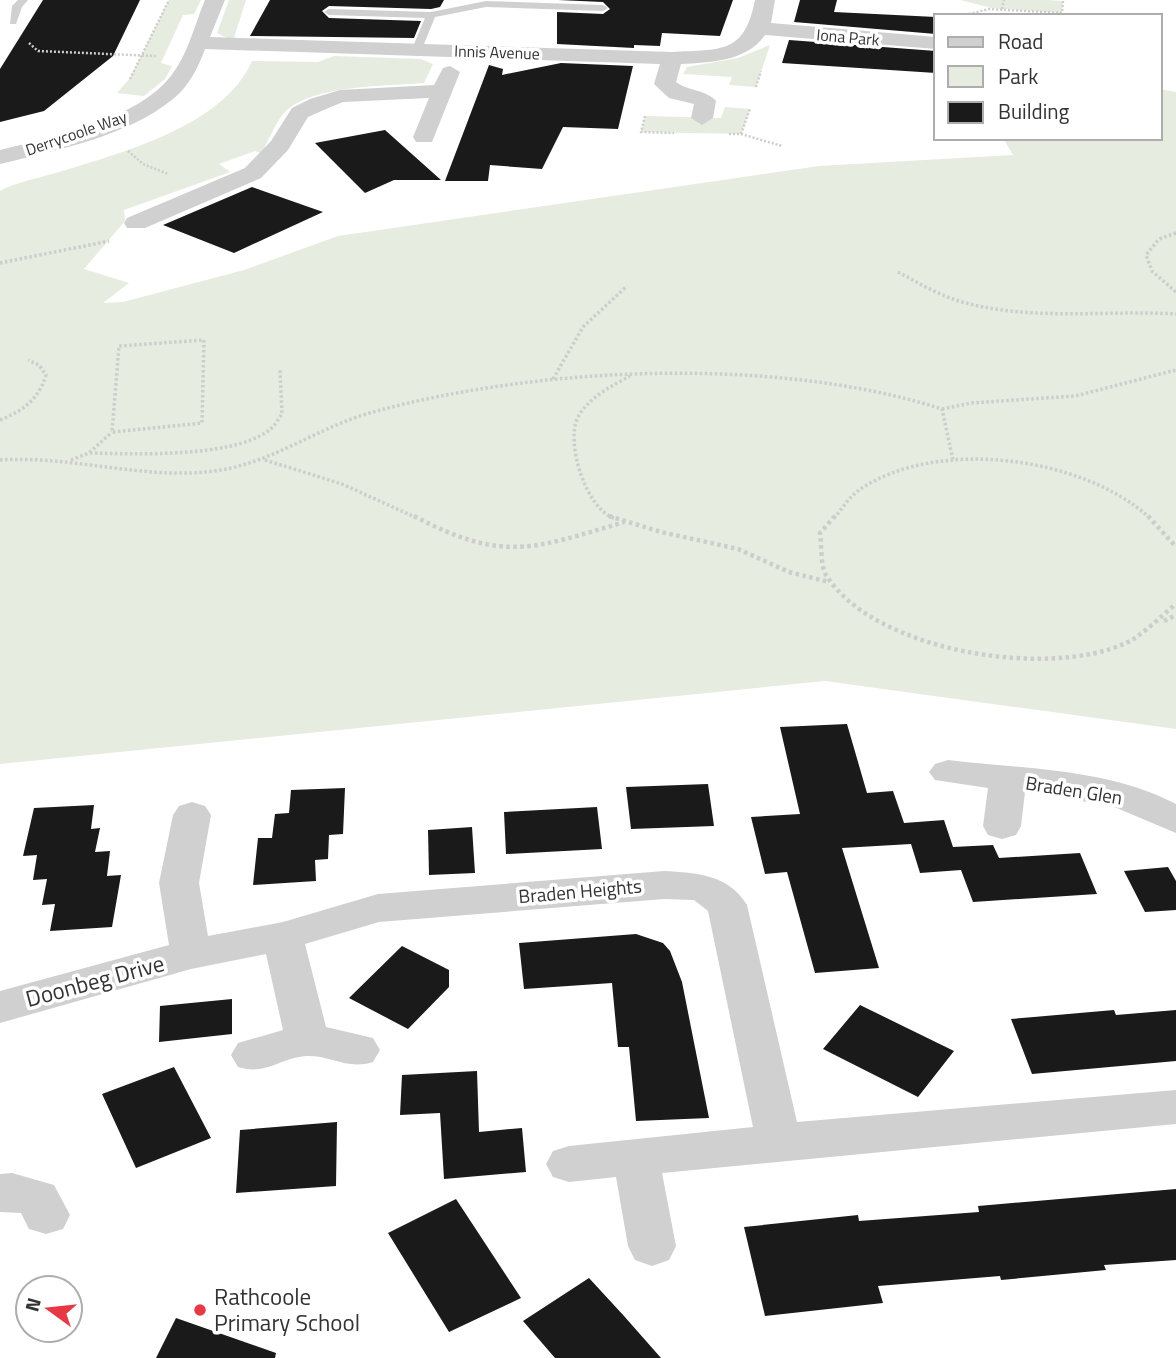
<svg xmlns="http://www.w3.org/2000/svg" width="1176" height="1358" font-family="'Titillium Web',sans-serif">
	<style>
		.green { fill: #e6ecdf }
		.building { fill: #1a1a1a }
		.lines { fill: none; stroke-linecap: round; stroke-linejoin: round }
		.path-far2 { stroke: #cdcdcd; stroke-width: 2.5; stroke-dasharray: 2 2; stroke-linecap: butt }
		.path-far1 { stroke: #cdcdcd; stroke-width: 3.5; stroke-dasharray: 2.5 2.5; stroke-linecap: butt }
		.path { stroke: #cdcdcd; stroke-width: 4.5; stroke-dasharray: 3.5 3.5; stroke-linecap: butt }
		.service { fill: #d0d0d0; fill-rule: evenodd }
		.minor { fill: #d0d0d0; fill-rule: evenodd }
		.poi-dot { fill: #e63946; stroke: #fff; stroke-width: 2.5 }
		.labels { text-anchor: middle; stroke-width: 7; stroke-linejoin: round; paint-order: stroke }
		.far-street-label { font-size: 16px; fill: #333; stroke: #fff }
		.street-label { font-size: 19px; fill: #333; stroke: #fff }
		.near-street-label { font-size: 23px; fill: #333; stroke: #fff }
		.near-poi-label { font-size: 23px; fill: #333; stroke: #fff; text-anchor: start }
	</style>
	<rect width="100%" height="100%" fill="#fff"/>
	<!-- green -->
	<path class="green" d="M169 0H201L194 14 183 15 161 63 172 66 165 79 144 96 117 93 130 78Z
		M229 0H246L233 41 217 33Z
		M960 0H1049L1063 1 1062 13 992 8Z
		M770 45 756 87 729 85 732 77 683 74 687 67 738 58Z
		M334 56 421 59 433 64 424 83C388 86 313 85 286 111 275 122 270 139 261 153L255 151 219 164 230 172 124 210 125 221 84 269 129 283 103 303 123 302 244 270 338 236 819 166 1013 155 1003 138H1160V89L1176 92V729L825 681 0 764V191C17 182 38 178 56 173 120 153 223 127 252 61L318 62Z
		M725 107 750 109 741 134 641 132 645 116 721 118Z"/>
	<!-- building -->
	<path class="building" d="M43 0H140L113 56 44 111 0 122V69Z
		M270 0H444L440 7 431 9 329 6 322 11 329 18 421 21 414 38 250 36Z
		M558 0H733L720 36 662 33 660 46 634 45V48L557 44V12L603 14 610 9 603 2Z
		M800 0H837L834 12 936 17V34L794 22Z
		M789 40 936 51V73L782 63Z
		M561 63 633 66 618 129 563 127 542 169 490 165 488 181H445L489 65 503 69 502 75Z
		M385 130 441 180H394L365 193 315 143Z
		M252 187 323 212 234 253 163 225Z
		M847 724 867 793 893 791 904 823 944 820 953 847 993 845 999 858 1080 853 1097 894 973 902 961 870 920 873 911 844 842 848 879 968 815 973 787 872 765 874 751 817 800 814 780 727Z
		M708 784 714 826 631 829 626 787Z
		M345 788 343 834 329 835 328 859 315 860 316 881 253 885 258 838H272L275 814 289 813 291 790Z
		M94 805 91 829 100 828 95 852 110 851 107 876 121 875 112 927 50 931 55 904 42 905 47 879 33 880 37 855 23 856 34 808Z
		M597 807 602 849 506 854 504 812Z
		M472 827 475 873 429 875 428 830Z
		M1168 867 1176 881V910L1145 912 1124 871Z
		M636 934 663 943 670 951 682 982 709 1118 636 1121 629 1047H618L612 983 524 989 519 943Z
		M402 946 449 970V987L408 1029 349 998Z
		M232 999V1034L159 1042 160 1006Z
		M860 1005 954 1051 918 1097 823 1049Z
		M1114 1010 1116 1015 1176 1010V1061L1032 1074 1011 1019Z
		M174 1067 211 1138 136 1168 102 1094Z
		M477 1071 479 1132 522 1128 526 1172 444 1179 440 1113 400 1115 402 1075Z
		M337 1122 336 1186 236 1193 240 1130Z
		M1176 1189V1260L1104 1265 1106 1270 1001 1280 1000 1276 878 1286 883 1303 765 1316 744 1227 858 1215 859 1221 979 1212 978 1206Z
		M456 1199 521 1298 449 1332 388 1233Z
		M589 1278 624 1316 661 1358H555L523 1321Z
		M176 1318 276 1353 275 1358H156Z"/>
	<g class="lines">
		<!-- path-far2 -->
		<path class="path-far2" d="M1002 9 1004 0
			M961 16 989 9 1062 13 1063 1
			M29 43 38 51 156 56
			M130 79 169 0
			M756 87 761 71
			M645 116 641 132 674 133
			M729 134H741L782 146
			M741 134 750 109
			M128 151 143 164 168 174"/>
		<!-- path-far1 -->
		<path class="path-far1" d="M1176 233 1159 239 1146 255 1152 271 1176 292
			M0 263 109 241
			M898 272C920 284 942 297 966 303 1034 321 1107 310 1176 314
			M204 340 202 423 112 432 119 346Z
			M553 379 583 327 627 286
			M942 409 971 403 1075 396 1176 370
			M0 420C23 411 39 399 46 375L39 365 28 360
			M90 453C135 454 231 458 268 431 274 427 278 420 282 414L280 370
			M0 460C74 455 148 482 221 470 275 461 321 426 373 412 540 366 777 356 942 409L953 460
			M71 460 89 453 112 432
			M265 460 342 484 417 518
			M614 518C586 509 565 442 578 417 588 398 613 385 630 376
			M834 518C842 509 849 497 859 490 936 437 1082 456 1150 518"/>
		<!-- path -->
		<path class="path" d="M414 516C503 563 533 549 624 522
			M609 516 661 532 738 549 789 572 829 582
			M835 516 820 533C822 544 820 565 826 575 874 652 1048 679 1126 643 1143 635 1161 616 1176 604
			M1148 516 1176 547
			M1164 621 1176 615"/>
		<!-- service -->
		<path class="service" d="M18 0H28L22 7 16 24H10L12 6Z
			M486 1 603 5 608 8 603 11 486 7 435 17 422 49 417 52 412 49 425 18 329 15 324 12 329 9 431 12Z"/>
		<!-- minor -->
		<path class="minor" d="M205 0H225L210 37 672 52C721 49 744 55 755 0H775L771 23 936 37V49L765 35C746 62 710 62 681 64L676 82C688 91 707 90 716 101L713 118 702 125 691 118 694 104 669 98 654 84 660 64 205 49C198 68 189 86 173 99 126 137 57 150 0 164V150C52 137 136 120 170 77 188 55 194 26 205 0Z
			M450 66 460 72 432 142H416L413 137 429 98 343 102 326 109 308 117 288 150 261 178 145 228H127L124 223 127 218 245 168 271 141 292 108 310 99 340 90 434 85 443 68Z
			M948 760C1023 769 1107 768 1176 804V833L1112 806 1025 792 1021 826 1016 835 1002 839 988 835 983 826 988 788 935 780 929 772 935 764Z
			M192 802 205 806 211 815 199 883 208 936 283 922 378 894 664 871C697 873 728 874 747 905L797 1122 1176 1090V1124L662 1173 676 1246 669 1260 652 1266 635 1260 628 1246 616 1177 569 1182 553 1177 546 1164 553 1151 569 1146 753 1127 708 911 694 900 664 899 379 922 305 944 326 1027 373 1038 380 1050 373 1062C347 1070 333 1056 308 1056 281 1057 266 1076 238 1067L231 1055 238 1043 283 1030 266 954 191 969 0 1023V991L169 945 159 883 173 815 179 806Z
			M12 1173 54 1185 70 1215 63 1229 46 1234 29 1229 21 1213 0 1212V1174Z"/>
	</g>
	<!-- markers -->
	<circle class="poi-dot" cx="200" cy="1310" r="7"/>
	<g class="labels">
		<!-- far-street labels -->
		<g class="far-street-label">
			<text transform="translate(848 37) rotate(5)" y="6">Iona Park</text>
			<text transform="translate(497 52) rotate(2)" y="6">Innis Avenue</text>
			<text transform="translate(76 133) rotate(-19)" y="6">Derrycoole Way</text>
		</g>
		<!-- street labels -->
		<g class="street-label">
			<text transform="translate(1074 790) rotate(9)" y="7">Braden Glen</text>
			<text transform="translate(580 891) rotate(-5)" y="7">Braden Heights</text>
		</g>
		<!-- near-street labels -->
		<g class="near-street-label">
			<text transform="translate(95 981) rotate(-15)" y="8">Doonbeg Drive</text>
		</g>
		<!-- near-poi labels -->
		<g class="near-poi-label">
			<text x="214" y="1305">Rathcoole<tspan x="214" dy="26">Primary School</tspan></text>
		</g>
	</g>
	<!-- legend -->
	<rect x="934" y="14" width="228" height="126" fill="#ffffff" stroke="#adadad" stroke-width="2"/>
	<rect x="948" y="37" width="35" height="10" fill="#d0d0d0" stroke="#adadad" stroke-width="2"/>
	<text x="998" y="49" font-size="21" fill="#333333">Road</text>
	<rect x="948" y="66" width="35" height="21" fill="#e6ecdf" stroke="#adadad" stroke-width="2"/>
	<text x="998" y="84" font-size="21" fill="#333333">Park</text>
	<rect x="948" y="102" width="35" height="21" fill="#1a1a1a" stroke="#adadad" stroke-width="2"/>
	<text x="998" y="119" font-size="21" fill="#333333">Building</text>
	<!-- north arrow -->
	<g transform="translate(49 1309) rotate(285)"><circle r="33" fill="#ffffff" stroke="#adadad" stroke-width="2"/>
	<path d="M0-5L12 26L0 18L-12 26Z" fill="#e63946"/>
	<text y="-10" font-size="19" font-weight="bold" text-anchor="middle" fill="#333333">N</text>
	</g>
</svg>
